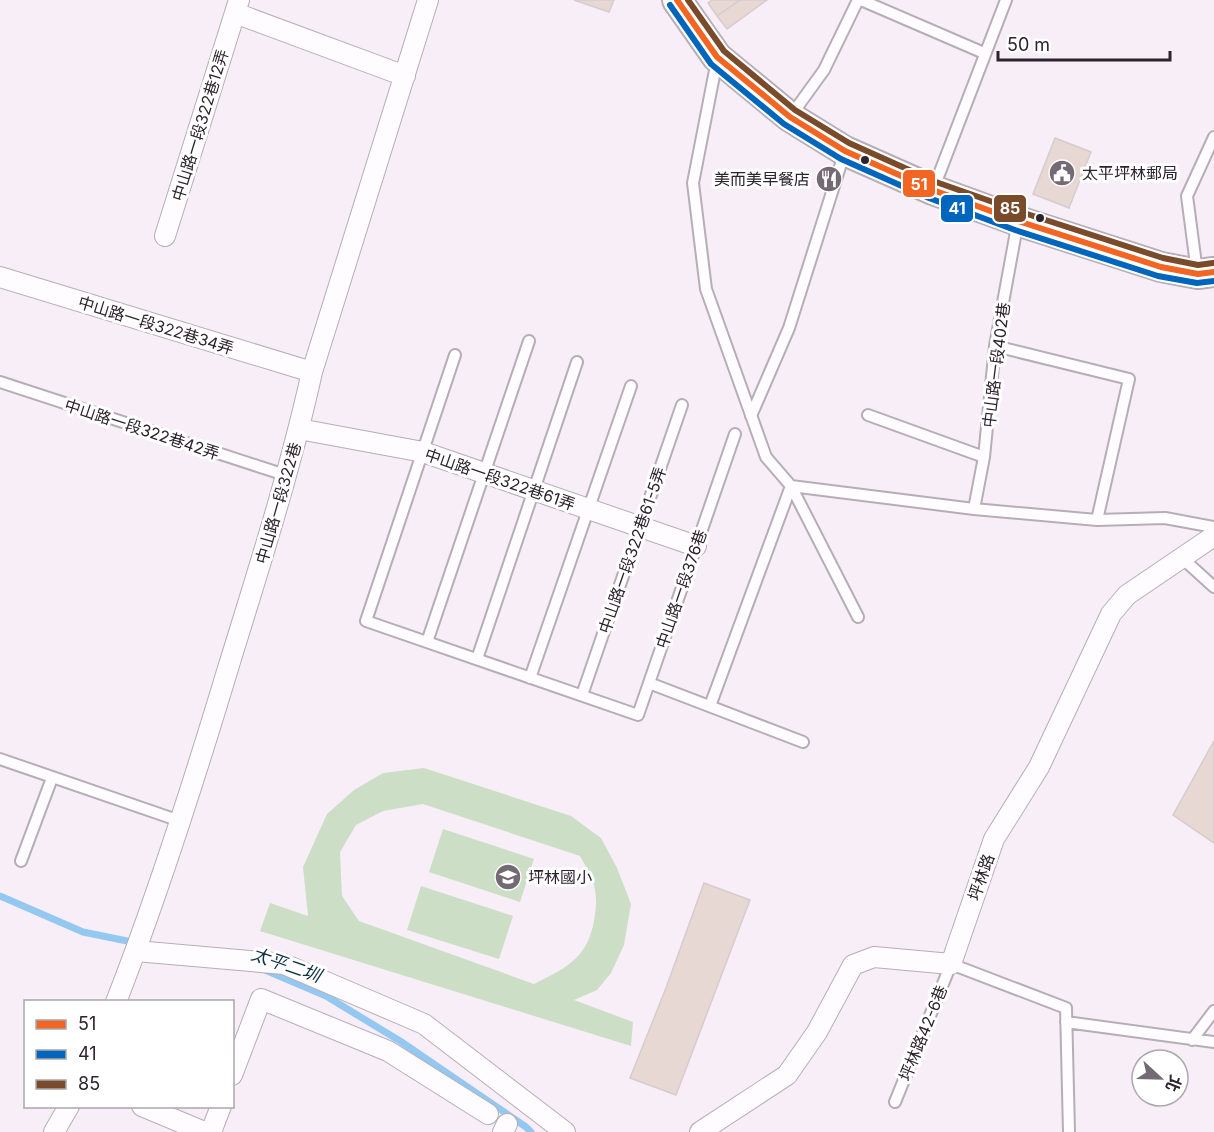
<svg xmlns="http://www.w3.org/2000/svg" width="1214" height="1132" font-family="Inter,'Noto Sans TC',sans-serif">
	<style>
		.green { fill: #ccdec5; fill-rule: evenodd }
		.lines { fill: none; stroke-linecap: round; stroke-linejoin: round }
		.stream { stroke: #95c8f0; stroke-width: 7 }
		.building { fill: #e8d8d4; stroke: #d6cccd; stroke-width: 1.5 }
		.service-casing { stroke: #b6aeb6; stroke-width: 14 }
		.minor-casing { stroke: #b6aeb6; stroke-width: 22 }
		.secondary-casing { stroke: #b6aeb6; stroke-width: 32 }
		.service { stroke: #fefcfe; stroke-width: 10 }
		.minor { stroke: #fefcfe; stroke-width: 20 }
		.secondary { stroke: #fefcfe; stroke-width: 28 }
		.bus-1-casing { stroke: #fff; stroke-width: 10 }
		.bus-2-casing { stroke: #fff; stroke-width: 10 }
		.bus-3-casing { stroke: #fff; stroke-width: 10 }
		.bus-1 { stroke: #f26522; stroke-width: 6 }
		.bus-2 { stroke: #0065bd; stroke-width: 6 }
		.bus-3 { stroke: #7a4b2a; stroke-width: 6 }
		.bus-dot { fill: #2c232c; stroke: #fff; stroke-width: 2 }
		.labels { text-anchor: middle; stroke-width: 6; stroke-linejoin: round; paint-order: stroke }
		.street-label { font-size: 16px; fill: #2c232c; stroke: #fff }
		.poi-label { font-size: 16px; fill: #2c232c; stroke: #fff; text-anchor: start }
		.water-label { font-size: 18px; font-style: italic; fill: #0f3147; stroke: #fff }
		.line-badge { stroke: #fff; stroke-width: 2 }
		.badge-label { font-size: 16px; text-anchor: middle; font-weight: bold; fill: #fff }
	</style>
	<rect width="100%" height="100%" fill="#f8eef8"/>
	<!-- green -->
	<path class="green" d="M424 768 571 816 601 838 617 868 631 904 624 945 611 973 597 990 574 1000 633 1022 631 1046 260 931 270 903 308 916 303 867 327 814 354 790 383 773ZM423 804 580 856C584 864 590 872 593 881 596 891 597 904 595 914 590 956 569 967 534 984L359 921 342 896 340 852 356 825 383 811Z
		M443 829 534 859 520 902 429 872Z
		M421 886 513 916 499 959 407 930Z"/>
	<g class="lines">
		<!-- stream -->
		<path class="stream" d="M0 896 83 932 137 943
			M265 970 326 996 400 1041 526 1127 531 1132"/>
	</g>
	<!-- building -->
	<path class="building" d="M574 0H614L609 12Z
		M712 0H740L717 16 708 3Z
		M740 0H767L727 29 717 16Z
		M1055 138 1091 152 1069 208 1033 194Z
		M1214 741V843L1173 815Z
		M704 883 750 900 676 1095 630 1078 666 988Z"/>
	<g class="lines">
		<defs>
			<path id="service" d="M861 0 984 53
				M717 60 693 183 706 289 766 457 791 486 858 617
				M790 117 824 70 858 0
				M933 190 1006 0
				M1197 272 1187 196 1214 137
				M995 346 1129 379 1097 520
				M455 355 366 621 638 715 649 683
				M0 382 285 475
				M868 415 984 457
				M751 416 789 328 845 151
				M735 434 649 683 803 742
				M974 509 984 457 995 346 1018 221
				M1182 558 1214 587
				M427 642 529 341
				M477 659 577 362
				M530 678 631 386
				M582 695 682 405
				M710 706 791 486 974 509 1097 520 1165 518 1214 527
				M0 759 180 821
				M21 861 52 778
				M1066 1022 1214 1042
				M1192 1040 1214 1011
				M895 1102 951 964 1066 1008 1069 1132"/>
			<path id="minor" d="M235 13 405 76
				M165 236 239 0
				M0 277 312 372
				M299 429 423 452 696 546
				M136 951 284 964 424 1024 565 1132
				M116 1002C159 892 195 778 229 665 259 568 290 471 312 372L428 0
				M232 1075 261 999 388 1051 488 1114
				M142 1106 204 1132
				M54 1132 69 1106
				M211 1132 221 1106
				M503 1132 507 1124
				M700 1132 787 1075 817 1032 853 965 874 957 951 964 994 839 1039 767 1111 614 1127 595 1214 536"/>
			<path id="secondary" d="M677 0 717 57 790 117 845 151 933 190 1018 221 1161 267 1198 274 1214 272"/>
		</defs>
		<!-- service casing -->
		<use href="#service" class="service-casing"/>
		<!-- minor casing -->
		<use href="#minor" class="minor-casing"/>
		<!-- secondary casing -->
		<use href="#secondary" class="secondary-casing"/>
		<!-- service -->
		<use href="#service" class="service"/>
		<!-- minor -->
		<use href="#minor" class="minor"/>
		<!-- secondary -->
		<use href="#secondary" class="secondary"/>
		<defs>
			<path id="bus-1" d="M677 0 717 57 790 117 845 151 933 190 1018 221 1161 267 1198 274 1214 272"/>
			<path id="bus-2" d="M670 5 711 64 784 124 841 159 929 198 1015 230 1158 276 1197 283 1214 281"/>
			<path id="bus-3" d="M688 0 724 51 795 110 849 143 936 182 1021 212 1163 258 1198 265 1213 263"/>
		</defs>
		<!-- bus-1 casing -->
		<use href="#bus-1" class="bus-1-casing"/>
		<!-- bus-2 casing -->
		<use href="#bus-2" class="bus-2-casing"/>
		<!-- bus-3 casing -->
		<use href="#bus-3" class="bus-3-casing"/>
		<!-- bus-1 -->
		<use href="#bus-1" class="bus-1"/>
		<!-- bus-2 -->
		<use href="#bus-2" class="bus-2"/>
		<!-- bus-3 -->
		<use href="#bus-3" class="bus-3"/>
	</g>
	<!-- icons -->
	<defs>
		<symbol id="civic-disc" viewBox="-11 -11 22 22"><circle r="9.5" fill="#736a73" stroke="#fff"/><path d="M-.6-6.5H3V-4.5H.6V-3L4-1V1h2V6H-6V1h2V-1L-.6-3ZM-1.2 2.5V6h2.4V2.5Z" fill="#fff"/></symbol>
		<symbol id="restaurant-disc" viewBox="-11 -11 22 22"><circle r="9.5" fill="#736a73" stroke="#fff"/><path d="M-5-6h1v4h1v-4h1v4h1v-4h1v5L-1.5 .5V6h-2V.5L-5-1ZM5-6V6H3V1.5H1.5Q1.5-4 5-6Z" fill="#fff"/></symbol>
		<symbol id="school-disc" viewBox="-11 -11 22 22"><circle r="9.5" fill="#736a73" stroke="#fff"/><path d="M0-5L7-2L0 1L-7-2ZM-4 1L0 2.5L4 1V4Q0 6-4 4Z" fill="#fff"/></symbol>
	</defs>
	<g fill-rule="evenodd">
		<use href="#civic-disc" x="1047" y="158" width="30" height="30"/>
		<use href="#restaurant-disc" x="814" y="164" width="30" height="30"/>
		<use href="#school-disc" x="493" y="862" width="30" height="30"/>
	</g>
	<!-- markers -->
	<g class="bus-dot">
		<circle cx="865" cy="160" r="5"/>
		<circle cx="1040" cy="218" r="5"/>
	</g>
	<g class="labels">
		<!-- street labels -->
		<g class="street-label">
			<text transform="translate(200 125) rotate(-73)" y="6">中山路一段322巷12弄</text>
			<text transform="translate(156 325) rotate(17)" y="6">中山路一段322巷34弄</text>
			<text transform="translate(996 365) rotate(-83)" y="6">中山路一段402巷</text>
			<text transform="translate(142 429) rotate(18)" y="6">中山路一段322巷42弄</text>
			<text transform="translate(500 479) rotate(19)" y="6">中山路一段322巷61弄</text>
			<text transform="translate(278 503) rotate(-74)" y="6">中山路一段322巷</text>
			<text transform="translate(632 550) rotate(-71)" y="6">中山路一段322巷61-5弄</text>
			<text transform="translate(681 589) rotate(-71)" y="6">中山路一段376巷</text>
			<text transform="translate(981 877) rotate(-71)" y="6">坪林路</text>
			<text transform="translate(923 1033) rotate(-68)" y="6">坪林路42-6巷</text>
		</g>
		<!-- poi labels -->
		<g class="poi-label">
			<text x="1082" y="179">太平坪林郵局</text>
			<text x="810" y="185" text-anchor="end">美而美早餐店</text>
			<text x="528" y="883">坪林國小</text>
		</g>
		<!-- water labels -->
		<g class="water-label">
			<text transform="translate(286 965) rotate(19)" y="6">太平二圳</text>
		</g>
	</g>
	<g class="line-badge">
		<rect x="902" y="169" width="34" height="29" rx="6" fill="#f26522"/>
		<rect x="993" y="194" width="34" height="29" rx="6" fill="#7a4b2a"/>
		<rect x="940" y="194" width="34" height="29" rx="6" fill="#0065bd"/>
	</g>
	<g class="badge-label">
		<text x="919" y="190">51</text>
		<text x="1010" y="214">85</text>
		<text x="957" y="214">41</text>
	</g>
	<!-- legend -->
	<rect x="24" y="1000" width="210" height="108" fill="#ffffff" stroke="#aba7ab" stroke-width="1.5"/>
	<rect x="36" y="1020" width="30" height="9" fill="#f26522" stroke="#aba7ab" stroke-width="1.5"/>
	<text x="78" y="1030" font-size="18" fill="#2c232c">51</text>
	<rect x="36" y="1050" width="30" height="9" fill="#0065bd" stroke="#aba7ab" stroke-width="1.5"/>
	<text x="78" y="1060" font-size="18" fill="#2c232c">41</text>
	<rect x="36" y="1080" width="30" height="9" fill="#7a4b2a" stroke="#aba7ab" stroke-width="1.5"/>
	<text x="78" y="1090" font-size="18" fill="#2c232c">85</text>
	<!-- north arrow -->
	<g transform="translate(1160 1078) rotate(112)"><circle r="28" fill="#ffffff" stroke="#aba7ab" stroke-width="1.5"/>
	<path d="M0-4.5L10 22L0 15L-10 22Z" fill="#736a73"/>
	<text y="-9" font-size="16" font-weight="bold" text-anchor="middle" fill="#2c232c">北</text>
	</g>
	<!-- scale -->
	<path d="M998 51v9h172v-9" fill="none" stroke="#2c232c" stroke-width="3"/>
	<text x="1007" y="51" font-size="18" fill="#2c232c" stroke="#ffffff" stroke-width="4.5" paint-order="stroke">50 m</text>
</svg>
